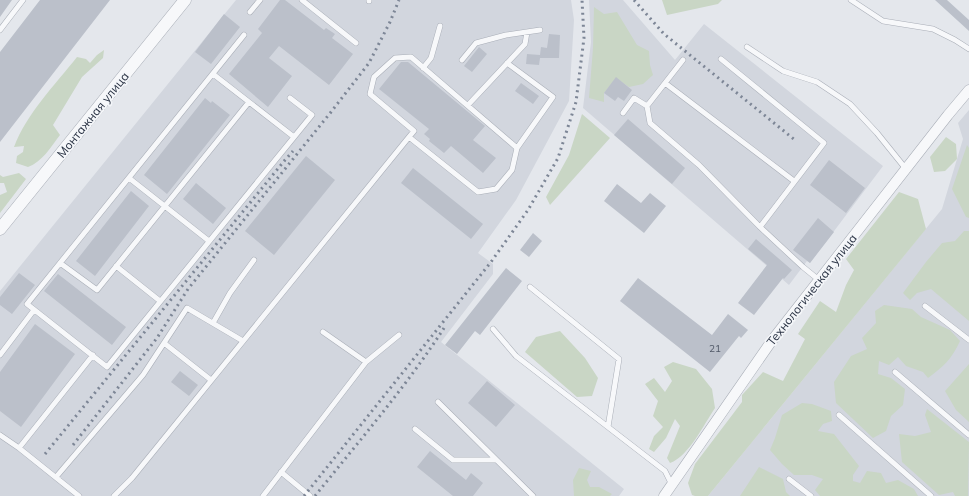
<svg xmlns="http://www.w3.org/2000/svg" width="969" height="496" font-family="Mulish,sans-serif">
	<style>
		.built { fill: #d2d6de }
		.green { fill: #c9d6c5 }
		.building { fill: #bbc0ca }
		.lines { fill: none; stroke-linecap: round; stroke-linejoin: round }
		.service-casing { stroke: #a9aeb7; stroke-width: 6 }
		.minor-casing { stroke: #a9aeb7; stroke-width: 11 }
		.tertiary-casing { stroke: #a9aeb7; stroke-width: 13 }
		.service { stroke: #f7f8fa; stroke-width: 5 }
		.minor { stroke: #f7f8fa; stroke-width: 10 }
		.tertiary { stroke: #f7f8fa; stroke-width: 12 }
		.rail { stroke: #7d8696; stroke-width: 3; stroke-dasharray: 2 4; stroke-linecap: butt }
		.labels { text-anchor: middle; stroke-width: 3.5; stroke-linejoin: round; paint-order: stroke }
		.number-label { font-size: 10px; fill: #4f5766 }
		.street-label { font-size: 12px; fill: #2b3445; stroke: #f4f6f9 }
	</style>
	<rect width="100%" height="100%" fill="#e4e7ec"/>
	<!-- built -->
	<path class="built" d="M236 0H571L574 20 569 101 516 200 478 253 493 264V274L441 342 624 489 619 496H0V291Z
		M589 0H623L675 60 704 24 883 166 810 263 807 261 789 285 583 108 591 42Z
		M969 110V496H708L942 209 963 139 958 123Z"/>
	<!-- green -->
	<path class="green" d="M662 0H722L718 4 667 15Z
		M594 7 604 14 617 12 637 45 649 51 650 65 653 75 643 84 629 87 616 78 604 93V102L589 98 593 48Z
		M104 50 103 58 82 77 53 125 60 135C51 147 42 162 28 167L16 163 17 156 23 152 24 146 14 147C27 113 54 86 77 57L86 59 90 63 97 55Z
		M582 114 610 138 550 205 546 197 569 155Z
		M946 137 956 144 957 159 945 171 934 172 930 157Z
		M967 145 969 148V218L966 217 952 189Z
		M19 173 26 179 0 213V195L7 192 4 183H0V175L3 177Z
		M899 192 918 199 926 229 708 496H695L692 495 688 483 695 464 742 402V395L763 372 783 381 805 339 798 334 820 301 836 312 846 285 854 270 846 259Z
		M964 231H969V321L931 289 917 293 910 300 903 293 926 262 942 243 955 241Z
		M884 305 912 309 921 317 950 330 960 341C952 359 943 367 928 378L923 372 906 366 898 357 889 365 879 361 878 374 891 378 905 389 903 405 891 416 886 431 873 438 836 403 834 382 851 356 867 349 862 338 876 323 875 311Z
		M560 331 585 358 598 378 592 396 577 397 525 352 536 337Z
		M673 362 696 369 712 389 715 408C704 424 689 456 670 463L667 458 680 426 675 419 666 438 654 452 649 449 654 436 663 427 653 416 658 401 645 384 654 378 665 392 672 381 664 367Z
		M969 364V422L956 410 945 391Z
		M802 403 812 404 831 411 832 421 823 424 818 431 834 434 859 466 853 475V481L860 483 867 471 881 473 886 483 898 480 914 489 918 496H820L815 490 823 479 812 475H794L782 464 770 450 775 438 782 415Z
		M927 409 969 442 968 496H955L953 492 939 495 902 462 899 434 915 436 931 432 925 415Z
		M759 467 783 479 786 492 790 496H740Z
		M579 468 591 471 587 480 590 487H599L612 494 610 496H574L573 480Z"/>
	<!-- building -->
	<path class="building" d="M0 0H12L0 17Z
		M40 0H110L0 142V52Z
		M280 0H285L324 30 326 28 335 34 332 38 353 54 329 85 279 46 269 58 292 76 268 107 229 74 262 33 258 29Z
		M935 0H947L969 20V31Z
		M224 14 240 27 211 64 195 52Z
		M549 34 560 35 559 58H540L539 65 526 64 527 54 540 55 541 47 547 48Z
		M479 47 487 54 472 72 464 66Z
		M401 62H408L485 126 473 140 496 158 483 173 451 146 444 153 429 141 430 139 424 134 429 129 379 89Z
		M616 77 632 90 624 101 618 97 615 101 604 93Z
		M521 83 539 96 533 104 515 91Z
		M205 98 211 103 212 101 230 115 167 194 144 175Z
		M628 119 685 168 672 184 614 135Z
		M306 156 335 180 274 255 245 231Z
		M829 160 865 188 846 213 810 185Z
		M413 168 483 224 471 239 401 183Z
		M196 183 226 208 213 224 183 199Z
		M617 184 641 203 650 193 666 206 644 233 604 201Z
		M131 191 149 206 95 276 76 261Z
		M818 218 834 232 810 263 793 250Z
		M533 233 542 241 529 257 520 250Z
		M756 239 792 270 784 279 783 278 754 315 738 303 767 265 748 249Z
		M506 268 522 281 480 335 475 331 457 354 445 345Z
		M19 273 35 285 12 314 0 305V297Z
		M58 274 126 327 112 345 44 291Z
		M638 278 712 335 728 314 748 330 741 338 739 336 710 372 620 301Z
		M35 324 75 354 21 427 0 411V372Z
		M180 371 198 385 189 396 171 382Z
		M487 381 515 405 496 427 468 403Z
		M430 451 466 480 471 473 483 483 473 496H453L417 467Z"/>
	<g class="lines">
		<defs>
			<path id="service" d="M302 0 356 43
				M851 0 883 21 933 29 955 40 969 49
				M369 1V0
				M250 12 260 0
				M0 30 23 0
				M244 35 27 304 107 367 312 115 290 98
				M747 47 783 71 817 82 850 104 877 133 906 169
				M721 59 824 143 760 227
				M462 60 476 43 506 35 540 30
				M683 60 647 106 650 123 699 165 760 227 803 267 819 280
				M507 63 553 97 517 148
				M423 68 431 58 440 26
				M213 74 294 137
				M665 83 794 181
				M468 105 525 44 527 32
				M623 113 634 98 647 106
				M129 178 209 241
				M60 263 97 290 249 102
				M116 266 160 301
				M530 287 619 359 608 427
				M925 306 969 340
				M213 323 230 293 254 260
				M493 329 516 356 665 471 672 485
				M323 332 366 362
				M164 343 211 380
				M0 355 34 310
				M895 372 969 435
				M438 402 533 496
				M839 415 931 496
				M415 429 453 460H496
				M0 435 19 448 79 496
				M19 448 93 355
				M281 472 310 496
				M56 477 143 375 187 308 243 341
				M789 479 811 496
				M114 496 132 478 409 137 414 131 370 94 374 77 395 58 411 57 517 148 512 170 496 189 478 192 409 137
				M263 496 366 362 399 335"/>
			<path id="minor" d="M664 496 773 339 948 115 969 90"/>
			<path id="tertiary" d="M0 229 185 0"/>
		</defs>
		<!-- service casing -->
		<use href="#service" class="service-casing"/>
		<!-- minor casing -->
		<use href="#minor" class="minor-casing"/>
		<!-- tertiary casing -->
		<use href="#tertiary" class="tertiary-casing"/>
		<!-- service -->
		<use href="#service" class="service"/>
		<!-- minor -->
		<use href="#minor" class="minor"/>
		<!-- tertiary -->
		<use href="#tertiary" class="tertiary"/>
		<!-- rail -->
		<path class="rail" d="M634 0 664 34 795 140
			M73 445 157 338 188 289 331 112 369 63 390 22 399 0
			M45 454 285 160 293 151
			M304 496 491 262 528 210 558 158 576 102 584 38 582 0
			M315 496C359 441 406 387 444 328"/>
	</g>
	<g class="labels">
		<!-- number labels -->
		<g class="number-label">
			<text x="715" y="352">21</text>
		</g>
		<!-- street labels -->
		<g class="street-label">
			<text transform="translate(93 115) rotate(-51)" y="4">Монтажная улица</text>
			<text transform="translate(812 290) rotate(-52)" y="4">Технологическая улица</text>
		</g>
	</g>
</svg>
